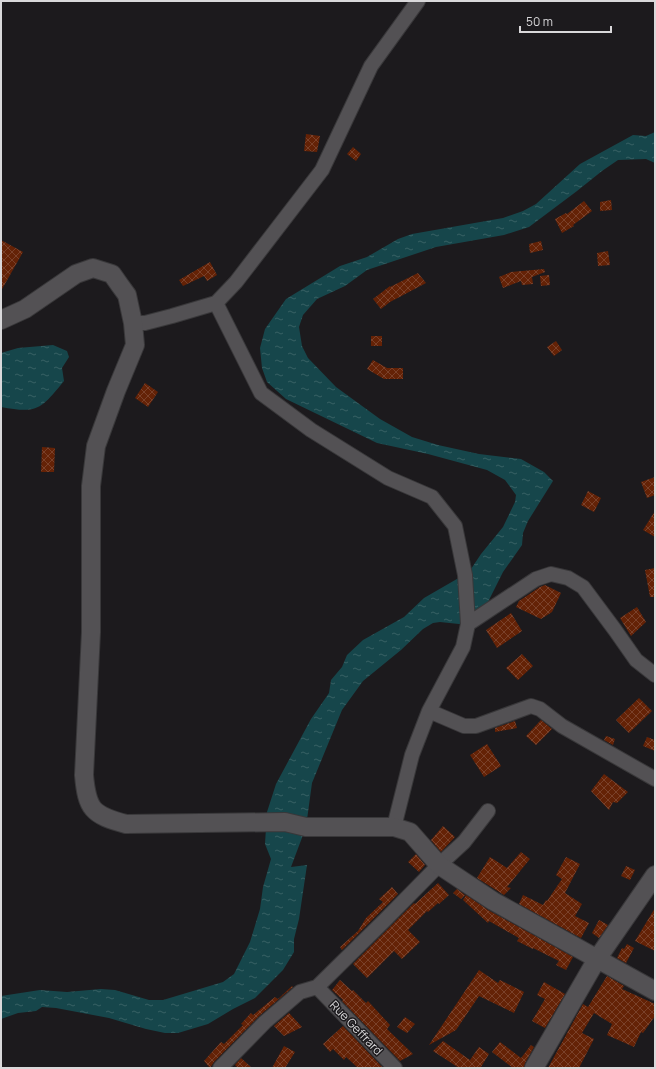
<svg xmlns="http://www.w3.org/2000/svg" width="656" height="1069" font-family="Manrope,sans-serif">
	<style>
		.water { fill: url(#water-ripples) }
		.building { fill: url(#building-cross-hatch) }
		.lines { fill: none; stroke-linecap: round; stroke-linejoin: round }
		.minor-casing { stroke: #39383a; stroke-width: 16 }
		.tertiary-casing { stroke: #39383a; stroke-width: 20 }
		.minor { stroke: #535154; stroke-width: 14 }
		.tertiary { stroke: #535154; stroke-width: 18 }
		.labels { text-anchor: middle; stroke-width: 3; stroke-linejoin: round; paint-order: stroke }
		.street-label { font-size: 12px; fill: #d9d8da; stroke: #1c1a1d }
	</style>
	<defs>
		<pattern id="water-ripples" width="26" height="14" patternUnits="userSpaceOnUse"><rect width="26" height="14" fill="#16464b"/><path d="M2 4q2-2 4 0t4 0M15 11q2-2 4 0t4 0" fill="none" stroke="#376064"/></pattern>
		<pattern id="building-cross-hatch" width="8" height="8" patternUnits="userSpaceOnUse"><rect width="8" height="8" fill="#642206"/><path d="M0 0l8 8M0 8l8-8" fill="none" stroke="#7a412a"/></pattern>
	</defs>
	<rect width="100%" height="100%" fill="#1c1a1d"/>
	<!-- water -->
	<path class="water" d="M655 132V163L646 159 618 160 602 171 577 191 529 227 504 235 436 247 367 270 345 286 317 299 303 315 299 327 302 346 308 358 336 387 380 419 412 437 438 445 479 454 521 459 544 472 553 481 528 521 523 533 522 545 503 572 482 614 472 623 459 624 440 622 433 623 423 629 401 650 363 681 342 710 312 783 306 827 291 867 307 865 299 919 294 939V952L283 970 255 998 233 1009 208 1024 178 1033H165L146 1029 109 1018 56 1008 42 1007 36 1011 18 1013 1 1019V996L40 990 67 992 101 989 115 990 149 1000H163L223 982 234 974 250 942 260 909 263 887 271 859 265 844 267 812 276 784 311 719 329 693 331 680 342 667 347 655 363 640 404 617 424 598 469 572 481 554 503 527 515 502 516 495 505 480 487 470 428 454 377 443 286 399 267 382 262 368 260 348 265 329 286 299 340 266 367 257 398 239 412 234 503 218 523 211 536 204 580 164 633 135 646 136Z
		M53 345 67 351 69 357 62 368 64 381C41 409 38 414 1 407V353L18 348Z"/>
	<!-- building -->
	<path class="building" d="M306 134 320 136 317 152 304 151Z
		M353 147 361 154 356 161 347 154Z
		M611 200 612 210 600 211V202Z
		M584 201 592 211 573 225 574 226 562 233 555 219 566 213 567 214Z
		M1 240 23 252 1 291Z
		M541 241 543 250 530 253 529 244Z
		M608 251 610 265 598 266 597 253Z
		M210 262 217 275 207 281 204 276 183 286 179 280Z
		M544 269 545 272 532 277 533 284 522 285 521 281 503 288 499 277 511 272Z
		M418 273 426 283 390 302 381 309 373 299 390 286V287Z
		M549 275 550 285 541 286 540 276Z
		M371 336H382V346H371Z
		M556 341 562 350 554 356 547 347Z
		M373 360 387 368H403V379H384L367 369Z
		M145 383 158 392 148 407 135 398Z
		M42 447 55 448 54 472H41Z
		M655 477V495L647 498 641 482Z
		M588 491 601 498 594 512 581 505Z
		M655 511V537L643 530Z
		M655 568V597H650L645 570Z
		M545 585 561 593 552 612 541 619 516 607 519 601 540 587Z
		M637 607 646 622 631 636 620 618Z
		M511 613 522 631 497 648 486 630Z
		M522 654 533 666 518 680 506 668Z
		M639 698 652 711 629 733 616 720Z
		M541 720 552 729 536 745 526 736Z
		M515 721 517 728 495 732V728Z
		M606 736 615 739 613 745 604 740Z
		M647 737 655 740V751L643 746Z
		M487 744 501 766 484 777 470 755Z
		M604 774 628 792 617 803 613 802 609 810 591 791Z
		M443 826 455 837 441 852 431 840Z
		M521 852 530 859 507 887 511 888 504 895 477 878 490 857 507 868Z
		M416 854 425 865 419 872 408 862Z
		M566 857 580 864 565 893 582 904 575 916 589 923 581 938 519 904 523 895 543 905 546 900 547 901 562 879 556 875Z
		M626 866 635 870 630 880 621 876Z
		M438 883 449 895 439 904 438 903 428 912 427 911 408 930 420 942 402 959 394 951 367 978 353 964 414 903 415 904Z
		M392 887 398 894 342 950 340 947 358 931 366 918 383 902 379 899Z
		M457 889 465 895 461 899 453 893Z
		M466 895 488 910 573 957 566 970 556 965 559 961 533 948V949L517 941 519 938 489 921 488 923 463 900Z
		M655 908V951L635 941Z
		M599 920 608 925 599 938 592 933Z
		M627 944 634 948 626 963 617 958 622 948 624 949Z
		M479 970 498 983 500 980 524 992 514 1013 479 996 456 1030 429 1045Z
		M607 976 624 986 622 989 655 1004V1016L643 1033 641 1032 634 1047 607 1035 612 1024 594 1013 582 1033 594 1039 579 1068H548L583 1004 588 1007Z
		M340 980 352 991 353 990 366 1003 368 1001 390 1025 387 1029 413 1054 400 1061 342 1001 343 1000 332 990Z
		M544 982 565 994 545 1028 532 1021 545 999 537 995Z
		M292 986 293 987 259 1016 214 1062 210 1068 204 1061 221 1042 224 1044 243 1025 241 1024 251 1013 253 1015 275 997 278 999Z
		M289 1013 302 1027 284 1036 274 1026Z
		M405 1017 415 1024 407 1033 397 1027Z
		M343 1026 383 1068H358L346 1057 344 1060 333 1049 330 1052 323 1044Z
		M443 1041 470 1060 479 1047 489 1054 481 1067 483 1068H459L433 1051Z
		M500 1042 521 1058 531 1045 534 1047 525 1063 524 1068H513L492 1052Z
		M284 1046 295 1052 285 1068H272Z
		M241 1058 252 1068H238L235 1065Z"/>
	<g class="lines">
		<defs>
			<path id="minor" d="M216 303 261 393 311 430 388 478 432 497 455 526 465 575 468 624 463 647 429 711 412 755 394 827
				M133 323H145L172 316 216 303 236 282 322 170 371 66 418 1
				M468 624 536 579 551 574 568 578 583 587 615 630 636 660 655 675
				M429 711 464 726H476L531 706 540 709 562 726 655 779
				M317 987 395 1068
				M220 1068 265 1022 300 992 317 987 385 920 439 865 464 842 488 811"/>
			<path id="tertiary" d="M1 320 25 309 76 274 93 268 112 274 119 284 127 295 133 323 135 345 116 391 96 446 91 486V632L84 775C87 809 92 815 126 824L285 822 306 827H394L410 832 439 865 493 901 655 991
				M534 1068 597 959 655 875"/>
		</defs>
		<!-- minor casing -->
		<use href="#minor" class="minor-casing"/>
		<!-- tertiary casing -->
		<use href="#tertiary" class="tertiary-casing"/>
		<!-- minor -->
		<use href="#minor" class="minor"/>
		<!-- tertiary -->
		<use href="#tertiary" class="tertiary"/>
	</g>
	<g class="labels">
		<!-- street labels -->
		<g class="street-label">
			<text transform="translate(356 1028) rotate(46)" y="4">Rue Geffrard</text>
		</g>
	</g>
	<!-- border -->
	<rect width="656" height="1069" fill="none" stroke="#d9d8da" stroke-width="4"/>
	<!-- scale -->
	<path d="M520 26v6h91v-6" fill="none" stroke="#d9d8da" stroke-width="2"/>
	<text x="526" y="26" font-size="12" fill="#d9d8da" stroke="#1c1a1d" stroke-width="3" paint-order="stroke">50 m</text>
</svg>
